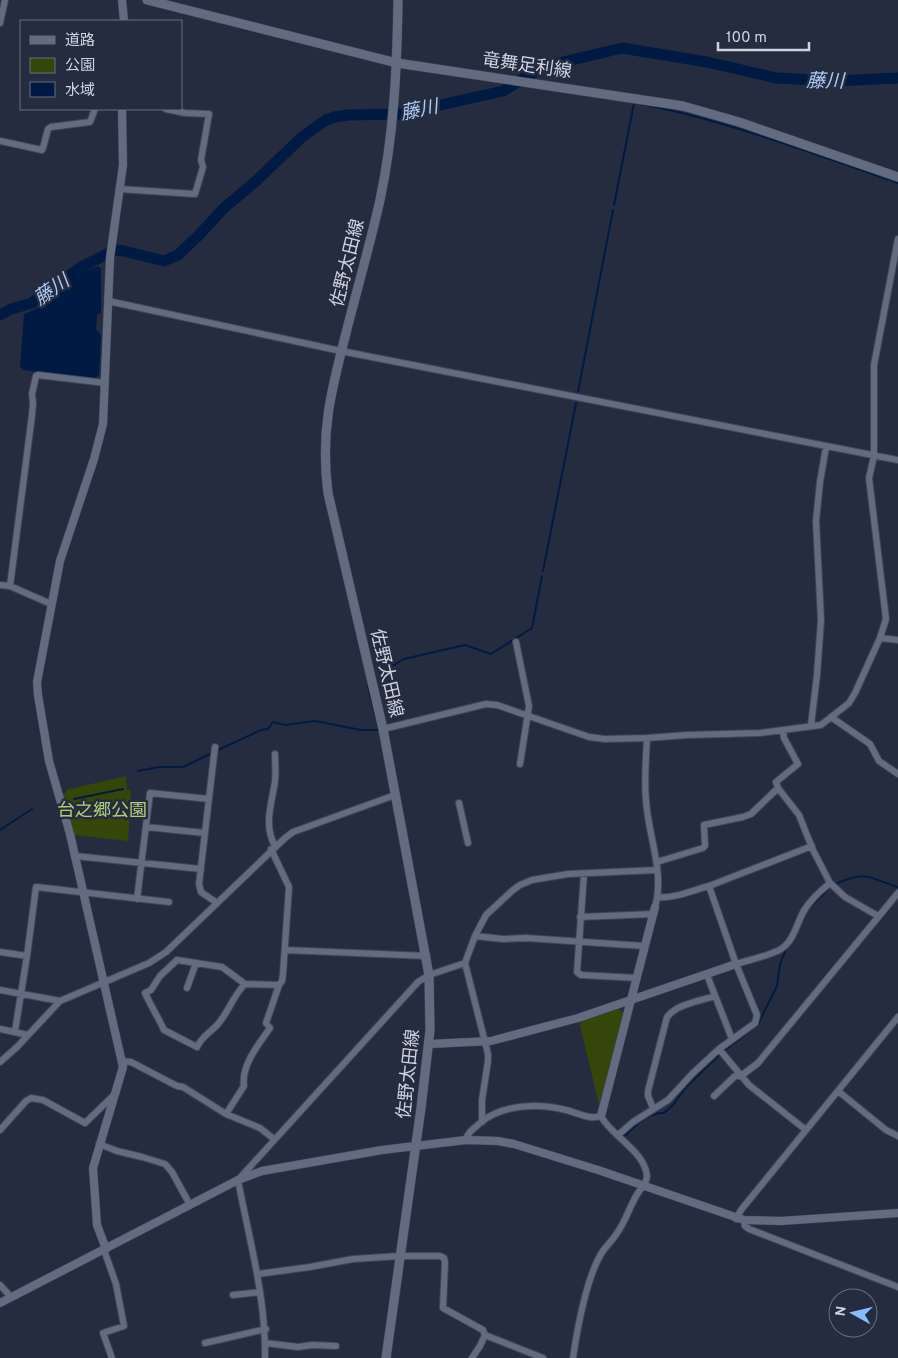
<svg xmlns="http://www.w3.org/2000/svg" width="898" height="1358" font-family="Overpass,'Noto Sans JP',sans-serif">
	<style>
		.park { fill: #35460a }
		.water { fill: #001a43 }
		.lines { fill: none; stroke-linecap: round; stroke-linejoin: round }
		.stream { stroke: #001a43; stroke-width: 2 }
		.river { stroke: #001a43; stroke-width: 11 }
		.minor-casing { stroke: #414655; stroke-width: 8 }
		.tertiary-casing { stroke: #414655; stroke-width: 9 }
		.secondary-casing { stroke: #414655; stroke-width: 10 }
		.minor { stroke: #636b81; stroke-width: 6 }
		.tertiary { stroke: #636b81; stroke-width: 8 }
		.secondary { stroke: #636b81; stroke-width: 9 }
		.labels { text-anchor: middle; stroke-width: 5; stroke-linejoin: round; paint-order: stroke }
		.street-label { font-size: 18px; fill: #ced3df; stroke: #262c3f }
		.park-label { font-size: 18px; fill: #b0ce79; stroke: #262c3f }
		.water-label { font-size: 19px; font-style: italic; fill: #adccf7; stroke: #262c3f }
	</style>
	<rect width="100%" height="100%" fill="#262c3f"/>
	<!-- park -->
	<path class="park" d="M126 776 127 790H131L128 841 74 835 62 794 66 793V790Z
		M619 1009 623 1013 599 1105 580 1025 581 1021Z"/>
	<!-- water -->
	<path class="water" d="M99 266 101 269V313L97 315 96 329 101 335 99 375 95 379 23 370 20 366 24 314C46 306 52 297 68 282 77 274 88 270 99 266Z"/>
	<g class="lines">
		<!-- stream -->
		<path class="stream" d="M641 104C728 121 814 154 898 183
			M614 205 634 103
			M99 261V257
			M75 271 78 278
			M578 392 613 210
			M543 571 576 403
			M380 673 404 659 465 645 491 654 532 628 542 576
			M216 751 261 730 268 729 273 722 285 725 315 721 361 730H379L368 686
			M138 771 159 767H183L212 753
			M74 799 123 789
			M0 830 32 809
			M836 884C867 869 870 879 898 887
			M809 908 827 890
			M724 1051 758 1024 777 986 780 964 786 949
			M626 1135C635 1125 650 1112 664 1113L672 1106 687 1086 720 1054"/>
		<!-- river -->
		<path class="river" d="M0 315 11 309 32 303 81 267 115 250 124 251 164 261 178 255 199 235 224 208 255 182 302 137 326 120 334 117 348 115 400 114 503 91 542 67 622 48 707 62 776 78 834 81 898 78"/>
		<defs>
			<path id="minor" d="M0 23 5 0
				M0 141 42 150 43 148 48 129 51 127 90 122 95 109
				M119 189 195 194 203 167 201 160 209 114 185 113 166 109
				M108 301 341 351 898 460
				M0 585 10 586 51 604
				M10 586 32 415 33 403 32 394 36 376 38 375 105 383
				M880 638 898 640
				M516 642 529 706 520 764
				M831 717 870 744 879 761 898 774
				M811 725 817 675 821 620 816 521 820 482 826 447
				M383 729 486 704 497 705 589 737 605 739 647 738 687 735 760 733 821 725 849 703 855 693 880 638 886 619 869 478 874 456V365L898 239
				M783 731 784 738 798 764 776 782 778 788 799 815 813 850 830 883 845 897 878 916
				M647 738C646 759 644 780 646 800 648 836 665 871 655 907
				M215 747 199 884 201 892 217 903
				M459 803 468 843
				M146 827 205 833
				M275 846C263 825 272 803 275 781 276 772 275 762 275 754
				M75 856 201 869
				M657 862 703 848 705 846 704 825 743 817 751 814 778 788
				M584 874 577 972 581 975 637 978
				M709 886 812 846
				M137 899 150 793 209 799
				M580 917 653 914
				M475 936 503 939 526 938 644 946
				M285 950 427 956
				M0 952 27 956
				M736 964C749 960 769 956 781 949 795 940 797 921 805 909 812 898 820 891 830 883
				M707 975 732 1039
				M245 984C233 996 229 1011 218 1024 211 1032 202 1036 197 1047L164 1030C158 1017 151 1006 145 993L151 990 160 976 177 960 222 967 245 984 279 985 282 981 283 974 289 887 271 849
				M187 988 196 963
				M0 990 60 1001
				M0 1029 28 1035
				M15 1031 27 956 36 887 169 902
				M719 1049 749 1085 806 1130
				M122 1061 131 1062 177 1086 183 1087 226 1114 260 1128 274 1139
				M0 1062 17 1047 60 1001 149 963 166 952 285 838 293 832 395 795
				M838 1091 886 1130 898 1136
				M714 1096 735 1076H741L758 1063 898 893
				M653 1108 648 1096V1091L667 1017C677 1004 700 1001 715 996
				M226 1114 244 1086C241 1065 259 1044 270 1028L266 1023 279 985
				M482 1122V1100L488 1061V1054L465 963 475 936 486 915 513 890 520 885 532 880 568 874 657 870
				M0 1130 26 1101 31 1098 43 1100 85 1123 116 1093
				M618 1135 633 1122 668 1100 693 1073 719 1049 755 1023 757 1015 736 964 709 886C693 890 674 899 658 897
				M466 1140C468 1131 474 1129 480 1123 502 1104 539 1103 566 1110 578 1113 589 1120 601 1116 610 1135 645 1151 647 1176 647 1183 642 1187 638 1193 630 1205 626 1221 617 1233 613 1240 607 1245 603 1251 587 1274 577 1330 573 1358
				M99 1144 117 1151 142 1157 165 1164 172 1172 190 1205
				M736 1219 741 1210 898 1017
				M744 1220 745 1226 749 1229 898 1287
				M104 1250 116 1284 124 1326 103 1333 112 1358
				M258 1274 310 1267 353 1259 400 1256H440L444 1258 445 1262 443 1308 483 1330 485 1335 543 1358
				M0 1285 11 1297
				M233 1295 260 1292
				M205 1343 266 1329
				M265 1343 298 1347 312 1345 336 1346
				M265 1358C266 1297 249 1239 238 1180L418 982 429 975 465 963
				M472 1358 480 1346 485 1335"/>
			<path id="tertiary" d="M122 0 124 21
				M429 1044 491 1041 578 1018 736 964
				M601 1116 655 907
				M106 1249 97 1225 93 1168 123 1067 70 834 49 761 38 695 37 682 60 561 94 459 103 424 110 258 123 165 122 109
				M0 1303 238 1180 262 1171 382 1150 466 1140 498 1141 514 1144 598 1170 744 1220 781 1221 898 1213"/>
			<path id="secondary" d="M147 0 397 63 683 106 739 122 898 177
				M386 1358 421 1108 430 1030 429 975 383 729 328 493C320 433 331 391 346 333 357 289 370 245 380 200 394 135 397 67 398 0"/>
		</defs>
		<!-- minor casing -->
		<use href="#minor" class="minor-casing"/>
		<!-- tertiary casing -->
		<use href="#tertiary" class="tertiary-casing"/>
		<!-- secondary casing -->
		<use href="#secondary" class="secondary-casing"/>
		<!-- minor -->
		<use href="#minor" class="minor"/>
		<!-- tertiary -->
		<use href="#tertiary" class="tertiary"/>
		<!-- secondary -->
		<use href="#secondary" class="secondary"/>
	</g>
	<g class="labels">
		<!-- street labels -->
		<g class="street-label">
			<text transform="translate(527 65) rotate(8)" y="6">竜舞足利線</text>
			<text transform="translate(347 263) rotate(-76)" y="6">佐野太田線</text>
			<text transform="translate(387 673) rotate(77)" y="6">佐野太田線</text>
			<text transform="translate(408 1074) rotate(-84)" y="6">佐野太田線</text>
		</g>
		<!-- park labels -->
		<g class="park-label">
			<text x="102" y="816">台之郷公園</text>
		</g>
		<!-- water labels -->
		<g class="water-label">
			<text transform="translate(825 80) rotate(1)" y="7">藤川</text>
			<text transform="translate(419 109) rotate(-11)" y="7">藤川</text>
			<text transform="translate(51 289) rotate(-35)" y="7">藤川</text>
		</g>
	</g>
	<!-- legend -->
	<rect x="20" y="20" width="162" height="90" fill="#262c3f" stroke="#696f7f"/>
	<rect x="30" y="36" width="25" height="8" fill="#636b81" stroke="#696f7f"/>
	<text x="65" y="45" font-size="15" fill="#ced3df">道路</text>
	<rect x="30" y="58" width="25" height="15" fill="#35460a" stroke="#696f7f"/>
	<text x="65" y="70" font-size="15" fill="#ced3df">公園</text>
	<rect x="30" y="82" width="25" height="15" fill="#001a43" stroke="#696f7f"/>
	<text x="65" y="95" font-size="15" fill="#ced3df">水域</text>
	<!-- north arrow -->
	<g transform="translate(853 1313) rotate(278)"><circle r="24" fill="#262c3f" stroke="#696f7f"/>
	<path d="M0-4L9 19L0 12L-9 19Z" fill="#89bafc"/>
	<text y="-8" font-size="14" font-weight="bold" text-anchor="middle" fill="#ced3df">N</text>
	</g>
	<!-- scale -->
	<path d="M718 42v8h91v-8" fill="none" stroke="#ced3df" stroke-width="2.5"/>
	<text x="726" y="42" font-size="15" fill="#ced3df" stroke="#262c3f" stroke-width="4" paint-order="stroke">100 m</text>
</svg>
